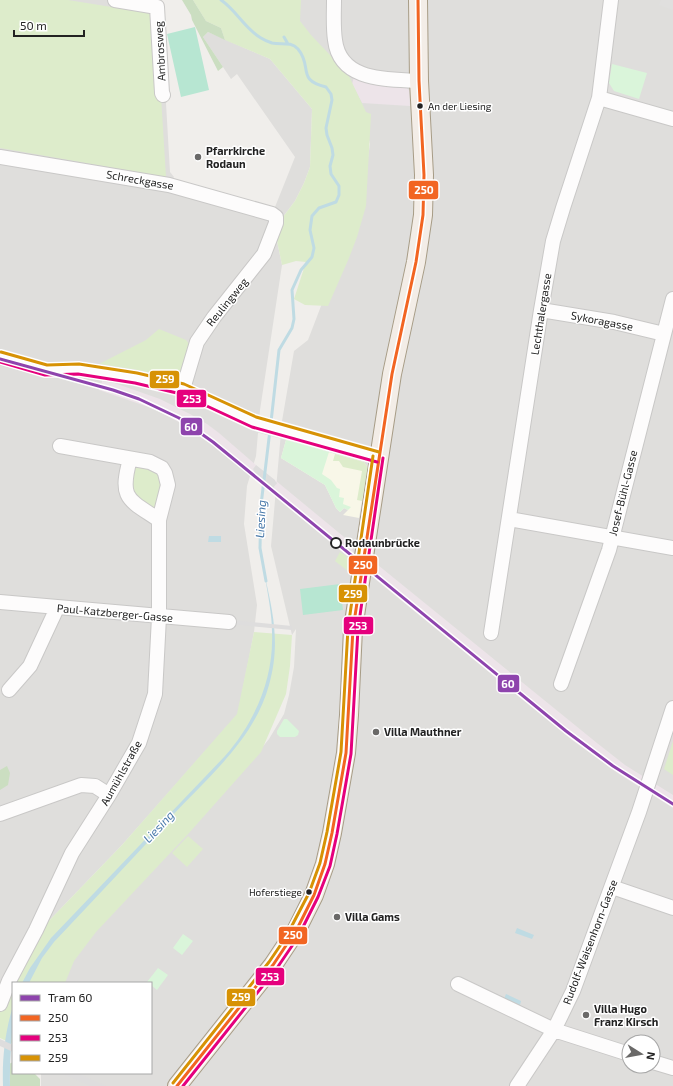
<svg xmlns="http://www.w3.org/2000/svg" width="673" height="1086" font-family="'Exo 2',sans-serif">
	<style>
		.residential { fill: #dfdedc; fill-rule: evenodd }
		.industrial { fill: #ede4e9 }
		.education { fill: #f8f7e8 }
		.grass { fill: #ddeccb }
		.forest { fill: #cbdec1 }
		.park { fill: #daf5da }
		.pitch { fill: #b7e6d2 }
		.parking { fill: #e0dfde }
		.water { fill: #bfdbe3 }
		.pier { fill: #dedddd }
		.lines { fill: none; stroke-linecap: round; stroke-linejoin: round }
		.stream { stroke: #bfdbe3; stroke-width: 3 }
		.minor-casing { stroke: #c9c8c7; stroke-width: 16 }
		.major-casing { stroke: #a79c86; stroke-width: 20 }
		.minor { stroke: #fdfcfc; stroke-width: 14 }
		.major { stroke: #f3ede7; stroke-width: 18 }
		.bus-1-casing { stroke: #fff; stroke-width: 6 }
		.bus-2-casing { stroke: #fff; stroke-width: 6 }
		.bus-3-casing { stroke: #fff; stroke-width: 6 }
		.bus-1 { stroke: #f26522; stroke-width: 3 }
		.bus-2 { stroke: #e5007d; stroke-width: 3 }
		.bus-3 { stroke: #d79205; stroke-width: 3 }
		.tram-1-casing { stroke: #fff; stroke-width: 6 }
		.tram-1 { stroke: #8e44ad; stroke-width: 3 }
		.bus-dot { fill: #222; stroke: #fff; stroke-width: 1.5 }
		.poi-dot { fill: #6a6968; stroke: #fff; stroke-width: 1.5 }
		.stop-dot { fill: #fff; stroke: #222; stroke-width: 2 }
		.labels { text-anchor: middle; stroke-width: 3; stroke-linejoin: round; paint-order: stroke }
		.bus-label { font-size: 10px; fill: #222; stroke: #fff; text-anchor: start }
		.street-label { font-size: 11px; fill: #222; stroke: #fff }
		.poi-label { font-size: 11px; font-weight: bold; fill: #222; stroke: #fff; text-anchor: start }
		.stop-label { font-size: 11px; font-weight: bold; fill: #222; stroke: #fff; text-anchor: start }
		.water-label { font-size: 12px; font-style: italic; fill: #4a7aab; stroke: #fff }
		.line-badge { stroke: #fff; stroke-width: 1.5 }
		.badge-label { font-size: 11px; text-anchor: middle; font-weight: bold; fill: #fff }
	</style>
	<rect width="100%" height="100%" fill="#f0eeeb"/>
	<!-- residential -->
	<path class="residential" d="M0 0H160L170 172 174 177 169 184 276 216 275 207 295 157 237 74 231 79 203 37 208 32 270 59 312 109 310 167 304 183 295 201 283 217 276 236 282 265 260 410 256 456 247 486 244 524 257 605 254 632 238 714 122 845 42 928 0 1004Z
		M275 0H673V1086H41V1073H151V983H59L74 953 247 766 269 739 284 714 289 695 294 667 296 629 292 635 271 546 282 421 294 351 308 340 362 199 370 144 360 104ZM629 1042H653V1066H629Z"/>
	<!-- industrial -->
	<path class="industrial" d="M354 77 371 83 404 85 409 90 410 106 362 103 352 84Z
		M103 379 160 399 190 414 207 424 219 433 256 465 253 469 255 471 254 478V479L201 436 177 421 154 409 99 390Z
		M275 480 355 546 352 549 354 553 351 557 353 559 352 560 273 495 276 491 274 487 277 483 274 481Z
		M373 561 597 743 625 765 673 795V808L619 774 572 740 370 575 373 571 371 567Z"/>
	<!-- education -->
	<path class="education" d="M286 440 364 462 368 468 359 518 343 515 348 510 344 508 340 512 336 508 325 485 281 458Z"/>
	<!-- grass -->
	<path class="grass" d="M0 0H68L149 13 153 18 161 96 166 177 0 148Z
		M193 0H301L300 21 311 35 348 74 366 112 371 114 366 206 357 237 349 258 328 306 305 305 294 299 306 262 296 261 282 265 276 236 283 217 295 201 304 183 310 167 312 109 270 59 225 40 221 28 206 21Z
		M159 329 186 340 189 344 179 382 138 371 99 364 146 340Z
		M335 454 364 462 368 468 362 501 357 500 362 471 343 467 339 461H333Z
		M138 464 157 470 164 487 154 510 133 497 131 473 133 467Z
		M340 552 354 561 353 567 349 572 335 561Z
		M254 632 292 635 290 666 286 694 261 752 189 833 96 932 74 961 65 983H13V1044L0 1038V1004L42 928 122 845 237 714Z
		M673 741V775L664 769Z
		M188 836 203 849 187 867 172 853Z"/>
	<!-- forest -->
	<path class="forest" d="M182 0H193L206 21 221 28 225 40 208 32 203 37 223 67 218 71 192 20 191 15Z
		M7 766 10 773 8 785 0 790V770Z
		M13 1062V1073H34L40 1079V1086H10L9 1064Z"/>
	<!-- park -->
	<path class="park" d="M612 64 647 73 639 99 614 91 609 83Z
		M286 440 329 452 322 474 331 480 337 488 340 489 339 497 344 498 343 504 351 507 348 510 344 508 340 512 336 508 325 485 281 458Z
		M284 719H287L299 731 298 735 295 737H280L277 734V731Z
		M183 934 193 941 182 955 173 948Z
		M158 968 168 975 157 990 151 985V983L147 982Z"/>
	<!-- pitch -->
	<path class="pitch" d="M195 27 209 90 181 97 167 34Z
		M340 584 343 610 303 615 300 589Z"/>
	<!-- parking -->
	<path class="parking" d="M661 0H673V10L659 5Z"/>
	<!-- water -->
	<path class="water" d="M209 536H221V542H208Z
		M265 577C274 616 280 646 269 685 254 740 208 777 170 818 132 859 93 901 54 942L42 958 29 983H22L30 968 51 938 225 756C255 722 274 678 272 632 272 614 268 596 265 577Z
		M517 928 534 935 532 939 515 933Z
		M506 994 521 1001 520 1005 504 999Z
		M13 1006C13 1033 9 1059 10 1086H3C2 1058 5 1032 13 1006Z"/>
	<!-- pier -->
	<path class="pier" d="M256 414 283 422 286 440 252 431Z
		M256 465 275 480V481L277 483 274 487 276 491 273 495 254 479V478L252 477 255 473 253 469Z
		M230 620 292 626V630L229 624Z
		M0 1039 13 1045V1052L0 1046Z
		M61 1073H77L106 1086H90Z"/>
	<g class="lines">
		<!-- stream -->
		<path class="stream" d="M221 0C236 10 245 29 261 38 264 40 269 42 272 43 281 45 291 41 298 49 313 67 296 80 326 87L331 94 332 100 326 128 327 135 332 148 333 155 330 166 331 174 339 186V195L336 202 319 208 312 216 310 230 314 248 312 257 301 270 292 290 294 319 292 328 279 350 271 422
			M284 37 288 44
			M266 581 260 548 261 505 270 430"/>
		<defs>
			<path id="minor" d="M115 0 157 7 162 93 163 95
				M334 0C334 13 333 27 335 40 340 82 388 79 419 81
				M599 98 673 119
				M0 157 169 185 272 214 276 217V223L264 254 214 317 197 342 183 389
				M541 310 614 322 664 334
				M0 357 46 370 78 369 136 378 183 389 254 422 378 457
				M130 459C119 499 128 499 159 520
				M509 519 673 548
				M0 602 229 622
				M491 633 541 310 553 241 563 208 599 98 611 0
				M561 684 609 550 673 299
				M9 690 30 666 57 608
				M0 814 81 785 95 786 109 795
				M612 887 673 908
				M458 984 554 1030 629 1054
				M0 1004 9 981 36 930 72 853 109 795 139 743 155 694 159 617V520L168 485 165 473 162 468 150 462 60 446
				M653 1062 673 1068
				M517 1086 554 1030 573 991 639 812 673 708"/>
			<path id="major" d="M177 1086 273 965 297 929 314 895 325 864 332 833 346 753 349 715 353 629 361 576 392 374 416 262 423 215 424 175 419 81 418 0"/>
		</defs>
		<!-- minor casing -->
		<use href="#minor" class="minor-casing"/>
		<!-- major casing -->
		<use href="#major" class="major-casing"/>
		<!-- minor -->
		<use href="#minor" class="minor"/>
		<!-- major -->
		<use href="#major" class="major"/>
		<defs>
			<path id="bus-1" d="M177 1086 273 965 297 929 314 895 325 864 332 833 346 753 353 629 392 374 416 262 423 215 424 175 419 81 418 0"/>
			<path id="bus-2" d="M0 362 45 375 78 374 135 383 181 394 252 427 377 462
				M183 1086 277 968 294 943 301 931 318 897 330 866 337 834 351 754 358 629 383 458"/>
			<path id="bus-3" d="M1 352 47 365 79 364 137 373 184 384 256 417 379 452
				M173 1083 269 962 286 937 309 893 320 863 327 832 341 752 348 628 373 456"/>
		</defs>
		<!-- bus-1 casing -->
		<use href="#bus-1" class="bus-1-casing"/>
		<!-- bus-2 casing -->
		<use href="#bus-2" class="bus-2-casing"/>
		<!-- bus-3 casing -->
		<use href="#bus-3" class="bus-3-casing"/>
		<!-- bus-1 -->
		<use href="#bus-1" class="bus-1"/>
		<!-- bus-2 -->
		<use href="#bus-2" class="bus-2"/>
		<!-- bus-3 -->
		<use href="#bus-3" class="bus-3"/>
		<defs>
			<path id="tram-1" d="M0 359 113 390 139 399 179 418 213 442 566 731 613 766 673 804"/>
		</defs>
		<!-- tram-1 casing -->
		<use href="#tram-1" class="tram-1-casing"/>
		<!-- tram-1 -->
		<use href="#tram-1" class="tram-1"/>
	</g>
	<!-- markers -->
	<g class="bus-dot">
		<circle cx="420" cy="106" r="3.5"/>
		<circle cx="309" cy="892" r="3.5"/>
	</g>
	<g class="poi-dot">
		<circle cx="198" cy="157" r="4"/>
		<circle cx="376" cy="732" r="4"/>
		<circle cx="337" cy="917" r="4"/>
		<circle cx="586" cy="1015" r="4"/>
	</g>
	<circle class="stop-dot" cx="336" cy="543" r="5"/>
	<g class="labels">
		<!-- bus labels -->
		<g class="bus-label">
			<text x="428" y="110">An der Liesing</text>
			<text x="302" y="896" text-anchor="end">Hoferstiege</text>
		</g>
		<!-- street labels -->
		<g class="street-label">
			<text transform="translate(160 51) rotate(-93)" y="4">Ambrosweg</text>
			<text transform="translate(140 180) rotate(10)" y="4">Schreckgasse</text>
			<text transform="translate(227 302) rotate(-51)" y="4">Reulingweg</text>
			<text transform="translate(541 314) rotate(-81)" y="4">Lechthalergasse</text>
			<text transform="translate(602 321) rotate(11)" y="4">Sykoragasse</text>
			<text transform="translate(623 493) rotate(-76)" y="4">Josef-Bühl-Gasse</text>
			<text transform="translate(115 613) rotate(5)" y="4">Paul-Katzberger-Gasse</text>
			<text transform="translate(121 773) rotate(-61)" y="4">Aumühlstraße</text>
			<text transform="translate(590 942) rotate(-69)" y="4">Rudolf-Waisenhorn-Gasse</text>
		</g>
		<!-- poi labels -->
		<g class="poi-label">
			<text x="206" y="155">Pfarrkirche<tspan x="206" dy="13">Rodaun</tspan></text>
			<text x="384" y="736">Villa Mauthner</text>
			<text x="345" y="921">Villa Gams</text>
			<text x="594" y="1013">Villa Hugo<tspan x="594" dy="13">Franz Kirsch</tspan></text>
		</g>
		<!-- stop labels -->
		<g class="stop-label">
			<text x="345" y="547">Rodaunbrücke</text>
		</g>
		<!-- water labels -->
		<g class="water-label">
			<text transform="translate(261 519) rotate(-87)" y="4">Liesing</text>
			<text transform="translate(159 827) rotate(-47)" y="4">Liesing</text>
		</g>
	</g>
	<g class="line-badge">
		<rect x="408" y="180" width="31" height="20" rx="4" fill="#f26522"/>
		<rect x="149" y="370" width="31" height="19" rx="4" fill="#d79205"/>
		<rect x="176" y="389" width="31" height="19" rx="4" fill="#e5007d"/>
		<rect x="180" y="417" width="23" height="19" rx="4" fill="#8e44ad"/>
		<rect x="348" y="555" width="30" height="20" rx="4" fill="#f26522"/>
		<rect x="338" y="584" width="30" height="19" rx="4" fill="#d79205"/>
		<rect x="343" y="616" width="31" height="19" rx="4" fill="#e5007d"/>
		<rect x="497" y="674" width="23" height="19" rx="4" fill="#8e44ad"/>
		<rect x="278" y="926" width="30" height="19" rx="4" fill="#f26522"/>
		<rect x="255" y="967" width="30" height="19" rx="4" fill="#e5007d"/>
		<rect x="226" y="988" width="30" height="19" rx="4" fill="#d79205"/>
	</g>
	<g class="badge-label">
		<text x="424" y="194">250</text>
		<text x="165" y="383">259</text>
		<text x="192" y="403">253</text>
		<text x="191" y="431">60</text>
		<text x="363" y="569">250</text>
		<text x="353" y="598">259</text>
		<text x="358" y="630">253</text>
		<text x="508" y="688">60</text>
		<text x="293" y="939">250</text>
		<text x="270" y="981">253</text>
		<text x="241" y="1001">259</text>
	</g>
	<!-- legend -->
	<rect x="12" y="982" width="140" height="92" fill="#ffffff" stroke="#a7a7a7"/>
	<rect x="20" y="995" width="20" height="6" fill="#8e44ad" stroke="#a7a7a7"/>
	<text x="48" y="1002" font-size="12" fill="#222222">Tram 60</text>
	<rect x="20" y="1015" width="20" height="6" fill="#f26522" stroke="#a7a7a7"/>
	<text x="48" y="1022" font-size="12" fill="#222222">250</text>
	<rect x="20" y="1035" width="20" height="6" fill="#e5007d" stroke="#a7a7a7"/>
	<text x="48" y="1042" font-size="12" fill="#222222">253</text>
	<rect x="20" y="1055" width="20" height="6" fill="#d79205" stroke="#a7a7a7"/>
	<text x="48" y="1062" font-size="12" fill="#222222">259</text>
	<!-- north arrow -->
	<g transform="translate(641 1054) rotate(101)"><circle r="19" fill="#ffffff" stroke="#a7a7a7"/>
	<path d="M0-3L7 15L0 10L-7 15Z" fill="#6a6968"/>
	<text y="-6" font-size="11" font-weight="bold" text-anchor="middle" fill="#222222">N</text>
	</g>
	<!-- scale -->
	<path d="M14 30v6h70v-6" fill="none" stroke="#222222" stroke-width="2"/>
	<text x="20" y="30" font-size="12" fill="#222222" stroke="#ffffff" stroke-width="3" paint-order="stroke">50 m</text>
</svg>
